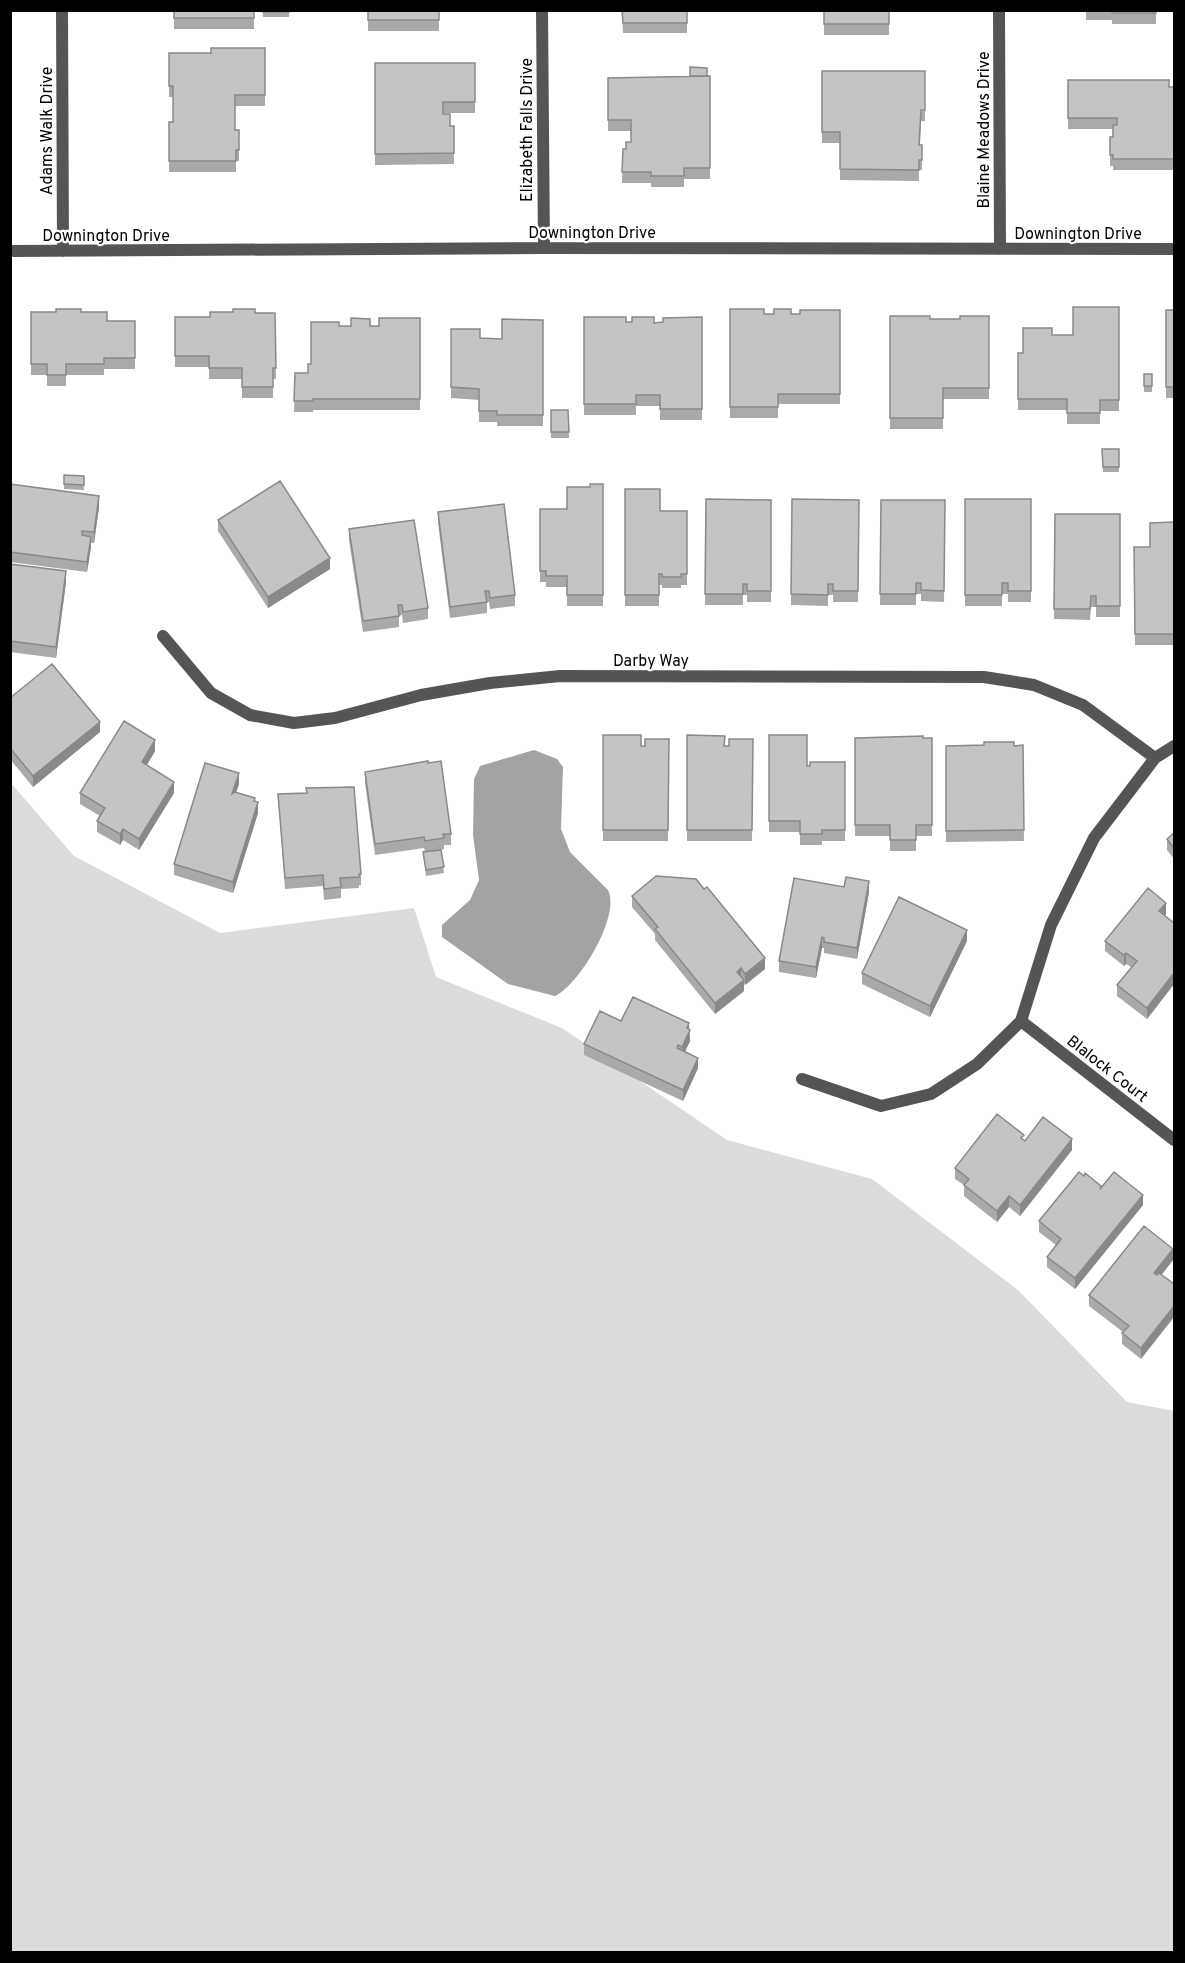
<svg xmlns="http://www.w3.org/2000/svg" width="1185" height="1963" font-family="Overpass,sans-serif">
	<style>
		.green { fill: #dcdcdc }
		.water { fill: #a3a3a3 }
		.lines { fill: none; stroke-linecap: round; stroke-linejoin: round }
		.minor { stroke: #555; stroke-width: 12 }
		.wall { fill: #a9a9a9 }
		.shaded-wall { fill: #898989 }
		.building { fill: #c4c4c4; stroke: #898989; stroke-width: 1.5 }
		.labels { text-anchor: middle; stroke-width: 4.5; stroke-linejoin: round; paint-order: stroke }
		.street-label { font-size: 16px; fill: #000; stroke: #fff }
	</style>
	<rect width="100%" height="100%" fill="#fff"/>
	<!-- green -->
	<path class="green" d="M10 782 74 856 220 933 414 908 436 977 562 1028 727 1140 872 1179 1018 1290 1127 1402 1174 1411V1952H11Z"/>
	<!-- water -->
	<path class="water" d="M534 750 557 759 563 767 561 829 570 852 608 890C621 916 579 985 555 996L508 984 442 937V925L470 900 479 880 473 835 474 779 480 766Z"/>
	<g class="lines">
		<!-- minor -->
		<path class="minor" d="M62 10 63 251
			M542 10 544 248
			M999 10 1000 249
			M10 251 544 248 1174 249
			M163 636 211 693 250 715 294 723 335 718 421 695 490 683 560 676 984 677 1034 685 1083 705 1155 758
			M1021 1021 1174 1140
			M802 1079 881 1106 931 1094 977 1064 1021 1021 1051 925 1094 838 1155 758 1174 746"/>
	</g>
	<!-- wall -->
	<path class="wall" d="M174 10H254V29H174Z
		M263 10H289V17H263Z
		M368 10H439V31H368Z
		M622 10H687V33H623Z
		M824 10H889V35H824Z
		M1086 10H1156V24H1112V20H1086Z
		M265 48V106H235V130L239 150V161H236V172H169V122H173V97H169V53H211Z
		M375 63H475V113H443L450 126H454V164L375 165Z
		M822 71H925V121H921L920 145H922V170H919V181L840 180V143H822Z
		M710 76V179H684V187H651V183H622L623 149H626L631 142V131H608V78Z
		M1068 80 1174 87V170H1113V166H1110V137H1113V129H1068Z
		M1119 307V411H1100V424H1067V410H1018V353H1023L1052 335H1073Z
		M730 309 764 314H800L840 310V404H778V418H730Z
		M1166 310H1174V398H1166Z
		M31 312H81L107 321H135V369H104V375H66V386H47V375H31Z
		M255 313H275L276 379H273V398H242V379H209V367H175V317H210Z
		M890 316 930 319H960L989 316V399H943V429H890Z
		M584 317 626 322 654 323 702 317V420H660V406H636V415H584Z
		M420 318V410H313V412H294L295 373H308L311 364 339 326H379Z
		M543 320V426H497V422H479V400L451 398V329L480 338 502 339Z
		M1144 374H1152V392H1144Z
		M551 410H568L569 438H551Z
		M1102 449H1119V472H1103Z
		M64 475 84 476V490L64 489Z
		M10 484 99 507 94 543H91L87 572 10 562Z
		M603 484V606H567V587H546V582H540V509H567L590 487Z
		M625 489 660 511H687V585H681V588H662V585H659V606H625Z
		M706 499 771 500V602H747V595H743V605H705Z
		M792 499 859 500 858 602H833V595H828V606L791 605Z
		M965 499H1031V602H1008V594H1002V606H965Z
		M881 500H945L944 602 921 601V594H916V605H880Z
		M438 512 515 595V606L490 609 489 602H487V613L450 618 438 523Z
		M1055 514H1120V617H1096V607H1091L1090 620 1054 619Z
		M218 520 330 569 268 608 218 531Z
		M1174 522V645H1135L1134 547H1150Z
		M349 529 428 608V619L403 623 402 615 399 616V627L363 632 349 540Z
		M10 564 66 582 56 658 10 652Z
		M10 698 100 732 33 787 10 759Z
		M603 735 641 746H645L669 739 668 841H603Z
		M687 735 725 746H729L753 739 752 841H687Z
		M769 735 807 766 845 762V841H822V845H800V832H769Z
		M855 738H932V836H916V851H890V836H855Z
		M984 745H1023L1024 841 946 842V746Z
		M155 751 147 765 174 793 139 850 123 840 120 845 97 832V821L100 816 80 804V793Z
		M365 772 451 834V845H444V849L441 850 444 873 426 876 423 852 438 850 425 852 424 848 375 855 365 783Z
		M239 784 236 792 255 801 258 813 233 893 174 875V864Z
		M278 794 361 874V885H359V888L341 889V898L324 900 323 886 285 889Z
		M1174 833V859L1167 850V839Z
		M869 892 857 959 824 953V948H822L816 978 779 972V961Z
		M632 896 765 969 745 985 744 983V991L715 1014 655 940V934L632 907Z
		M1166 914 1165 915 1174 923V984L1147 1019 1117 996V985L1131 967 1126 964 1124 966 1105 951V941Z
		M967 941 930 1017 862 984V973Z
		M621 1021 689 1030 690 1041 685 1051 698 1068 683 1101 584 1055V1044Z
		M1024 1141 1072 1150 1020 1216 1009 1207 997 1222 964 1196V1185L955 1179V1168Z
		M1101 1189 1143 1205 1075 1289 1047 1267V1257L1056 1245 1039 1232V1221Z
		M1173 1260 1162 1274 1141 1359 1122 1344V1333L1123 1332 1089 1306V1295Z"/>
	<!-- shaded-wall -->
	<path class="shaded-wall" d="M99 496V507L94 543V532Z
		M91 537V548L87 572V562Z
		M330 558V569L268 608V597Z
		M66 571V582L56 658V647Z
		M100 722V732L33 787V776Z
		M155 740V751L142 773V762Z
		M239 773V784L232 805V794Z
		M174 782V793L139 850V839Z
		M258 802V813L233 893V882Z
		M123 829V840L120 845V834Z
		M869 881V892L857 959V948Z
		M1166 903V914L1159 922V911Z
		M967 930V941L930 1017V1006Z
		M822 937V948L816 978V967Z
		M1126 953V964L1124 966V955Z
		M765 958V969L745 985V974Z
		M741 968V979L737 972Z
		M1174 973V984L1147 1019V1008Z
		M744 980V991L715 1014V1003Z
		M689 1023 690 1041 682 1058V1047L687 1028Z
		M698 1058V1068L683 1101V1090Z
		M1072 1139V1150L1020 1216V1205Z
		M1143 1195V1205L1075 1289V1278Z
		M1009 1196V1207L997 1222V1211Z
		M1173 1249V1260L1154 1284V1273Z
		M1174 1306V1317L1141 1359V1348Z"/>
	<!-- building -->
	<path class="building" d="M174 10H254V18H174Z
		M263 10H289V12H263Z
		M368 10H439V20H368Z
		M622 10H687V23H623Z
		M824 10H889V24H824Z
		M1112 10H1156V13H1112Z
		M211 48H265V95H235V130H239V150H236V161H169V122H173V86H169V53H211Z
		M375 63H475V102H443V114H450V126H454V153L375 154Z
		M690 67 707 68V76H690Z
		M822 71H925V110H921L919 145H922V160H919V170L840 169V132H822Z
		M710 76V168H684V176H651V172H622L623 149H626V142H631V120H608V78Z
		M1068 80H1169V87H1174V159H1113V155H1110V137H1113V125H1117V118H1068Z
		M1073 307H1119V400H1100V413H1067V399H1018V353H1023V328H1052V335H1073Z
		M56 309H81V312H107V321H135V358H104V364H66V375H47V364H31V312H56Z
		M233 309H255V313H275L276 368H273V387H242V368H209V356H175V317H210V312H233Z
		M730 309H764V314H774V309H791V314H800V310H840V394H778V407H730Z
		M1166 310H1174V387H1166Z
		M890 316H930V319H960V316H989V388H943V418H890Z
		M584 317H626V322H632V317H654V323L663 322V318L702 317V409H660V395H636V404H584Z
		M351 318 370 319V326H379V318H420V399H313V401H294L295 373H308V364H311V322H339V326H351Z
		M502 319 543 320V415H497V411H479V389L451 387V329H480V338L502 339Z
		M1144 374H1152V386H1144Z
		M551 410H568L569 432H551Z
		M1102 449H1119V467H1103Z
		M64 475 84 476V485L64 484Z
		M280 481 330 558 268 597 218 520Z
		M10 484 99 496 94 532 82 531V535L91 537 87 562 10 552Z
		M590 484H603V595H567V576H546V571H540V509H567V487H590Z
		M625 489H660V511H687V574H681V577H662V574H659V595H625Z
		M706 499 771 500V591H747V584H743V594H705Z
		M792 499 859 500 858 591H833V584H828V595L791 594Z
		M965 499H1031V591H1008V583H1002V595H965Z
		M881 500H945L944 591 921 590V583H916V594H880Z
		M504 504 515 595 490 598 489 591H485L487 602 450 607 438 512Z
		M1055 514H1120V606H1096V596H1091L1090 609H1054Z
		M414 520 428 608 403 612 402 605H398L399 616 363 621 349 529Z
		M1174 522V634H1135L1134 547H1150V523Z
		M10 564 66 571 56 647 10 641Z
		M52 664 100 722 33 776 10 748V698Z
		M124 721 155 740 142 762 174 782 139 839 123 829 120 834 97 821 105 808 80 793Z
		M603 735H641V746H645V739H669L668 830H603Z
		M687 735 725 736 724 746H729V739H753L752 830H687Z
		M769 735H807V766H810V762H845V830H822V834H800V821H769Z
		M923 736V738H932V825H916V840H890V825H855V738Z
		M984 742H1014V746L1023 745 1024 830 946 831V746L984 745Z
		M428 761V763L441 761 451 834H443L444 838 425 841 424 837 375 844 365 772Z
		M205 763 239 773 232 794 235 792 255 798 254 801 258 802 233 882 174 864Z
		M354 787 361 874H359V877L340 878 341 887 324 889 323 875 285 878 278 794 307 793 306 788Z
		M1174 833V848L1167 839Z
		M441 850 444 867 426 870 423 852Z
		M656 876 696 879 704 889 707 887 765 958 745 974 741 968 737 972 744 980 715 1003 655 929 658 927 632 896Z
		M846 877 869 881 857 948 824 942V938L822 937 816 967 779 961 794 878 844 887Z
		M1148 888 1166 903 1159 911 1174 923V973L1147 1008 1117 985 1137 961 1126 953 1124 955 1105 941Z
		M899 897 967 930 930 1006 862 973Z
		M633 997 689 1023 687 1028 690 1030 682 1047 678 1045 677 1048 698 1058 683 1090 584 1044 600 1011 621 1021Z
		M997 1114 1024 1135 1021 1138 1025 1141 1043 1117 1072 1139 1020 1205 1009 1196 997 1211 964 1185 969 1179 955 1168Z
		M1079 1172 1084 1176 1085 1173 1101 1186 1100 1189 1114 1172 1143 1195 1075 1278 1047 1257 1061 1239 1039 1221Z
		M1144 1226 1173 1249 1154 1273 1157 1275 1159 1273 1174 1284V1306L1141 1348 1122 1333 1129 1326 1089 1295Z"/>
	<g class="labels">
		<!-- street labels -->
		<g class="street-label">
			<text transform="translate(526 130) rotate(-90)" y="6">Elizabeth Falls Drive</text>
			<text transform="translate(983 130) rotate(-90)" y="6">Blaine Meadows Drive</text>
			<text transform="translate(46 131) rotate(-90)" y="6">Adams Walk Drive</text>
			<text x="592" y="238">Downington Drive</text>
			<text x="1078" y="239">Downington Drive</text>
			<text x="106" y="241">Downington Drive</text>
			<text x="651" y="666">Darby Way</text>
			<text transform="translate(1108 1068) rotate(38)" y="6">Blalock Court</text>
		</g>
	</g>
	<!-- border -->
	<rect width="1185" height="1963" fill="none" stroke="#000000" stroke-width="24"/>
</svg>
